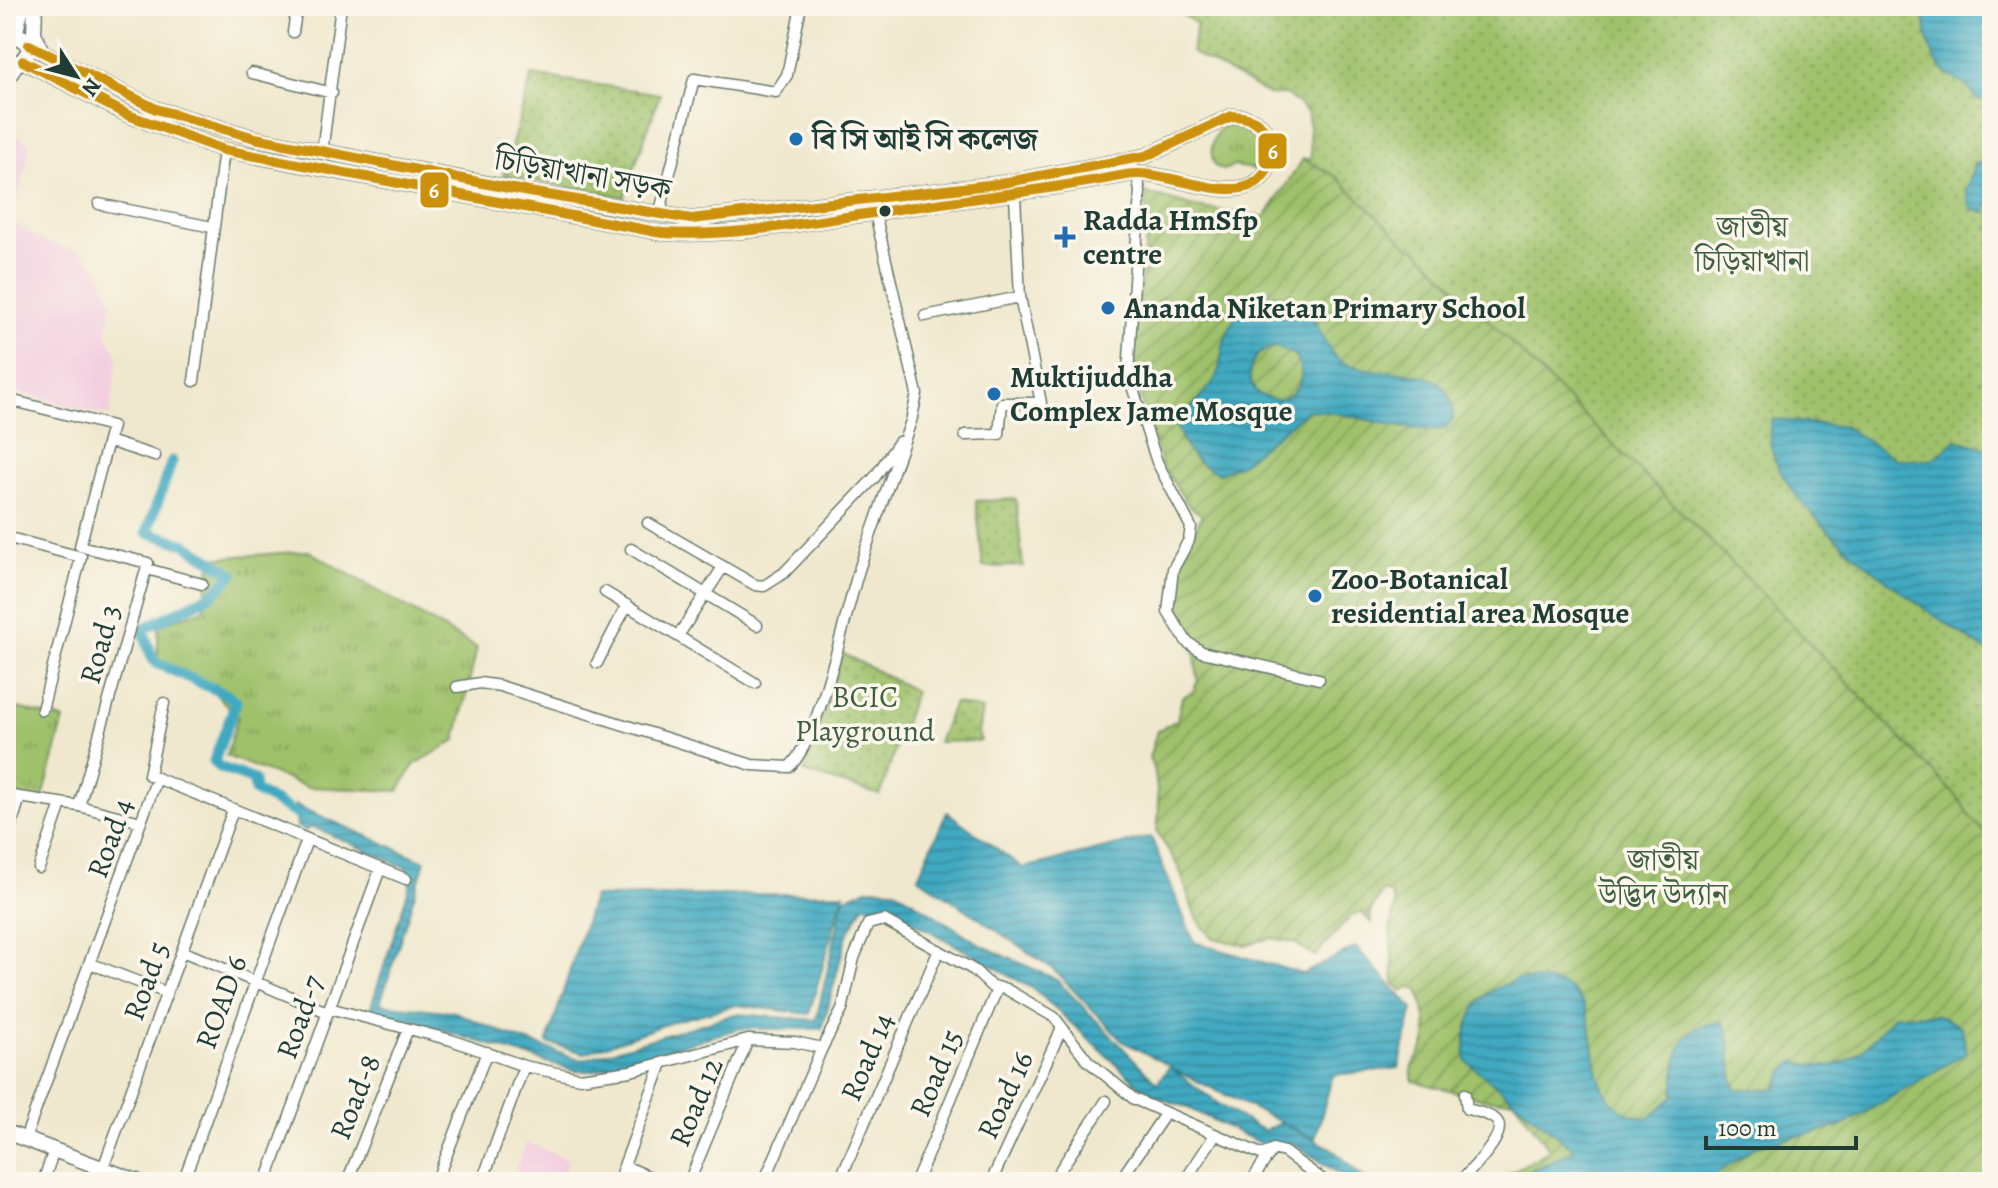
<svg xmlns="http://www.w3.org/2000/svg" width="1998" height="1188" font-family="Alegreya,'Noto Serif Bengali',serif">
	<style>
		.built { fill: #f3cfe0 }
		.grass { fill: url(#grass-tufts); stroke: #5f7f4f; stroke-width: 2 }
		.park { fill: url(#park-dots); stroke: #5f7f4f; stroke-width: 2 }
		.garden { fill: url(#garden-furrows); stroke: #5f7f4f; stroke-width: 2 }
		.water { fill: url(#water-rules); stroke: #30737a; stroke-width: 2; fill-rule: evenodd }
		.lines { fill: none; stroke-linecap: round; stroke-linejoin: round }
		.canal { stroke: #41a9c1; stroke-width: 11 }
		.street-casing { stroke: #68796a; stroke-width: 13 }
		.secondary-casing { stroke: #68796a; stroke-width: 17 }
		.street { stroke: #fff; stroke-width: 10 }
		.secondary { stroke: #fff; stroke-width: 14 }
		.bus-1-casing { stroke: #fbf7ec; stroke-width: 16 }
		.bus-1 { stroke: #cc910a; stroke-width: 10 }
		.poi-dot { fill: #1f6fb2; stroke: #fbf7ec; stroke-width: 3 }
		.bus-dot { fill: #1f3d34; stroke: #fbf7ec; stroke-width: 3 }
		.labels { text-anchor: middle; stroke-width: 7; stroke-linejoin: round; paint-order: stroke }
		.poi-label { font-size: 30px; font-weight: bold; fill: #1f3d34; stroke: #fbf7ec; text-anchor: start }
		.street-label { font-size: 30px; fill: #1f3d34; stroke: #fbf7ec }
		.park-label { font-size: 30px; fill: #3f5e42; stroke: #fbf7ec }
		.line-badge { stroke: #fbf7ec; stroke-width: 3 }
		.badge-label { font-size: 22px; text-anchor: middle; font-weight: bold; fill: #fff }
	</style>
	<defs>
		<pattern id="grass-tufts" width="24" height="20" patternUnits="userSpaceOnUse" patternTransform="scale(2)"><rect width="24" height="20" fill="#9fc16a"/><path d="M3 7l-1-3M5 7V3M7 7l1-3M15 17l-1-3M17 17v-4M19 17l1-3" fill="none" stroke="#819e58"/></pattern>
		<pattern id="park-dots" width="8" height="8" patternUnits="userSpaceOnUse" patternTransform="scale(2)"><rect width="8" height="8" fill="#9fc16a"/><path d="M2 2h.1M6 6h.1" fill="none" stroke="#819e58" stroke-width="1.8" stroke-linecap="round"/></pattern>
		<pattern id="garden-furrows" width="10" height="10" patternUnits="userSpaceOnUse" patternTransform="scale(2)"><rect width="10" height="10" fill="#9fc16a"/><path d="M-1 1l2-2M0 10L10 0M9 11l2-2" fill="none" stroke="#819e58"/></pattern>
		<pattern id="water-rules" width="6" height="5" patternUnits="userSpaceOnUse" patternTransform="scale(2)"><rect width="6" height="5" fill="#41a9c1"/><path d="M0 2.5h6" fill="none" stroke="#368b9e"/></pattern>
	</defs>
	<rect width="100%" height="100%" fill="#fbf7ec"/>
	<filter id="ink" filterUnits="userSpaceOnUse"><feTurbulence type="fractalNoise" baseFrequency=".0125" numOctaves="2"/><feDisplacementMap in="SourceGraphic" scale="16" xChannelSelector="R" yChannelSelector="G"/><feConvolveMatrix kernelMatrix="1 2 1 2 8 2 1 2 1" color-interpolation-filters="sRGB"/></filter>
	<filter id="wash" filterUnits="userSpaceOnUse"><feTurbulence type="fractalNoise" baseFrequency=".006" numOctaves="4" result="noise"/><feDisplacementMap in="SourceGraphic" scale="32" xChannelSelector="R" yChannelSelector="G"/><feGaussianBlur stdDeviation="1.8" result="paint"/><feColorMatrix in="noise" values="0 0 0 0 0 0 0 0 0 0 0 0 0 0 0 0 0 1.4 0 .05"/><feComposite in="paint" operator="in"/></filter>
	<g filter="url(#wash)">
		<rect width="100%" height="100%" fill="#f0e8ce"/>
		<!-- built -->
		<path class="built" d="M6 133 21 137 29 144 26 169 10 220 41 240 86 254 103 278 112 303 106 334 118 355 110 416 6 390Z
			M527 1142 569 1160 559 1182H510Z"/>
		<!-- grass -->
		<path class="grass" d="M1225 124C1252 122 1271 138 1263 167L1258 170 1235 166 1223 170 1215 166C1208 151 1212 134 1225 124Z
			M309 551 477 648 456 740 414 765 399 791 307 787 226 756 238 716 201 680 157 659 159 625 204 609 211 558Z
			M6 705 64 720 42 801 6 795Z"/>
		<!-- park -->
		<path class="park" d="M1168 6H1992V840L1970 817 1959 799 1742 573 1416 248H1409L1337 177 1303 159H1311L1308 113 1286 94 1270 95 1191 52 1197 24Z
			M532 75 660 94 624 197 503 175Z
			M1016 499 1023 566 983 567 976 501Z
			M842 653 915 691 880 795 804 772Z
			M954 703 982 710 978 733 981 741 938 742Z"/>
		<!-- garden -->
		<path class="garden" d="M1303 159 1337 177 1409 247 1416 248 1742 573 1959 799 1970 817 1992 840V1182H1494L1550 1150 1514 1100H1488L1413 1081C1407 1064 1424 1054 1426 1039 1428 1022 1424 1005 1418 989L1408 987 1403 991 1394 984 1390 929 1395 904 1390 893 1382 891 1370 913 1372 923 1361 912 1352 915 1315 956 1293 942 1270 938 1245 945 1213 938 1202 926 1193 910 1179 868 1157 832 1159 811 1155 773 1149 758 1157 731 1177 720 1182 697 1193 692 1198 680 1193 642 1173 613 1176 570 1202 515 1189 506 1161 464 1132 370 1131 344 1137 323 1146 239V193L1195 207 1265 217Z"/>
		<!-- water -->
		<path class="water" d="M1926 6H1992V91L1988 101 1976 99C1968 81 1954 82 1942 69 1930 57 1922 22 1926 6Z
			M1976 163 1992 166V197L1985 212 1971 209 1966 190Z
			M1278 294C1288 299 1302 306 1310 315 1322 329 1326 356 1346 364 1386 380 1455 357 1453 419L1444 429C1397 433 1355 412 1308 410L1241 464 1220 473C1195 465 1186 452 1177 427 1187 409 1202 398 1213 382 1221 370 1220 359 1223 346 1227 329 1237 314 1246 300ZM1275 347 1293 354C1309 372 1300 396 1276 400L1258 394C1242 375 1251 352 1275 347Z
			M1772 419 1845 427 1896 459 1932 460 1957 440 1992 450V654C1936 618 1747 496 1772 419Z
			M295 805 425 861 380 1004 455 1012 513 1037 582 1060 735 1014 816 1020 844 898 869 888 894 889 983 946 1056 979 1157 1083 1170 1066 1122 1041 1053 969 918 877 947 812 1023 868 1151 837 1194 942 1303 974 1356 947 1413 1009 1399 1068 1333 1075 1315 1139 1171 1068 1221 1106 1264 1131 1281 1123 1331 1148 1368 1182H1346L1343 1176 1292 1143 1268 1147 1184 1106 1150 1095 1035 990 887 907 864 905 847 935 822 1029H737L593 1071H576L402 1018 369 1013 410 885 407 868 313 827 304 831 297 827Z
			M844 893 809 1014 737 1005 675 1021 585 1053 547 1043 593 897Z
			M1519 979C1532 981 1550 980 1562 985 1617 1008 1565 1105 1648 1119L1673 1097C1677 1058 1673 1025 1723 1022 1736 1051 1726 1062 1736 1089H1776L1785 1069 1797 1061C1844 1079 1865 1049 1894 1015L1936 1014 1962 1027 1966 1053 1842 1126 1756 1146 1706 1182H1507L1575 1150 1466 1061C1462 1039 1469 1012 1485 996 1493 988 1509 983 1519 979Z"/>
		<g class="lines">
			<!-- canal -->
			<path class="canal" d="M172 461 147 532 185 544 233 574 213 594 143 629 152 658 158 664 228 695 236 702 214 761 219 767 254 780 255 791 302 817"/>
		</g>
	</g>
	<g filter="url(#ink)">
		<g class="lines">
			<defs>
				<path id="street" d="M293 32 297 6
					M252 73 332 93
					M322 152 341 6
					M1137 173 1140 192 1128 374 1157 462 1191 527 1189 540 1173 569 1168 612 1187 642 1202 652 1319 679
					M99 204 212 227
					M875 213 917 394 911 421
					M659 215 694 79 776 92 787 75 801 6
					M925 316 1020 297 1015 196
					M194 381 224 150
					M6 399 112 426 80 546 148 563 79 806
					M965 435 999 434 1002 403H1041L1020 297
					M108 441 155 456
					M648 523 755 585 764 586 784 573 875 477 899 442
					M6 537 81 557 42 710
					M631 549 757 625
					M6 550 9 538
					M147 569 202 584
					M605 592 755 683
					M678 636 723 567
					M597 663 627 605
					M457 687 480 683 500 686 752 765 789 767C820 740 845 612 860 567 876 517 895 468 912 418
					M164 703 149 775 406 879
					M6 795 79 806 141 822
					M6 842 20 797
					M39 868 61 804
					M182 951 327 1012
					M89 963 167 993
					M329 1008 451 1040 524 1066 580 1078 631 1071 748 1040 795 1042 822 1048 842 1010 854 958 868 924 884 920 974 970 992 987 1006 989 1054 1017 1088 1061 1134 1099 1263 1155 1273 1149 1284 1152 1326 1182
					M25 1139 157 778
					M625 1166 661 1182
					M43 1182 54 1150
					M98 1182 233 810
					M183 1182 307 840
					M266 1182 380 869
					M347 1182 408 1029
					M436 1182 487 1052
					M482 1182 524 1066
					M618 1182 662 1063
					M689 1182 748 1040
					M764 1182 822 1048
					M839 1182 939 950
					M916 1182 998 987
					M991 1182 1062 1028
					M1052 1182 1106 1101
					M1119 1182 1165 1114
					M1184 1182 1215 1135
					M1251 1182 1272 1150
					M1460 1182C1470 1170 1510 1134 1496 1120 1490 1114 1475 1111 1467 1109L1465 1094"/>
				<path id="secondary" d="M35 6 34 33 42 52
					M6 30 15 35 22 6
					M6 39 22 37 30 50 20 63 6 60
					M23 61 128 115 224 150 662 233C733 237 803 223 873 213 958 200 1042 191 1126 175 1172 166 1260 225 1273 152 1269 128 1256 116 1232 116L1146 156 997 184 691 219 529 192 255 138 156 109 29 45
					M6 82 16 64
					M6 1132 139 1182"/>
			</defs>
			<!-- street casing -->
			<use href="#street" class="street-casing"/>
			<!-- secondary casing -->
			<use href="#secondary" class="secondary-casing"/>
			<!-- street -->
			<use href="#street" class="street"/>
			<!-- secondary -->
			<use href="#secondary" class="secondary"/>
			<defs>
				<path id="bus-1" d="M23 61 128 115 224 150 662 233C733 237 803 223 873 213 958 200 1042 191 1126 175 1172 166 1260 225 1273 152 1269 128 1256 116 1232 116L1146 156 997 184 691 219 529 192 255 138 156 109 29 45"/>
			</defs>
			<!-- bus-1 casing -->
			<use href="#bus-1" class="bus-1-casing"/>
			<!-- bus-1 -->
			<use href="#bus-1" class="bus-1"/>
		</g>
	</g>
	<!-- markers -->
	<g class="poi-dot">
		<circle cx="796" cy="139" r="8"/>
		<path d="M1061 225h8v8h8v8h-8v8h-8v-8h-8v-8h8z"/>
		<circle cx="1108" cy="308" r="8"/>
		<circle cx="994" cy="394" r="8"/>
		<circle cx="1315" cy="596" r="8"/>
	</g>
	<circle class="bus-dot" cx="885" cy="211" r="7"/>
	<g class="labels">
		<!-- poi labels -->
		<g class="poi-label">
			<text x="812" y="149">বি সি আই সি কলেজ</text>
			<text x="1083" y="230">Radda HmSfp<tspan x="1083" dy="34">centre</tspan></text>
			<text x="1124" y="318">Ananda Niketan Primary School</text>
			<text x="1010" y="387">Muktijuddha<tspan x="1010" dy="34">Complex Jame Mosque</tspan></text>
			<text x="1331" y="589">Zoo-Botanical<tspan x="1331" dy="34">residential area Mosque</tspan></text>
		</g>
		<!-- street labels -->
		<g class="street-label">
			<text transform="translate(583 174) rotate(10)" y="10">চিড়িয়াখানা সড়ক</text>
			<text transform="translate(100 644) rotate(-74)" y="10">Road 3</text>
			<text transform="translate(110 838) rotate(-70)" y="10">Road 4</text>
			<text transform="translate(146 981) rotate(-70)" y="10">Road 5</text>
			<text transform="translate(221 1002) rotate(-70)" y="10">ROAD 6</text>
			<text transform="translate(300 1017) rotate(-70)" y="10">Road-7</text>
			<text transform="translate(867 1057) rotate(-67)" y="10">Road 14</text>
			<text transform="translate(936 1073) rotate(-67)" y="10">Road 15</text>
			<text transform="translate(1005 1095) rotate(-65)" y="10">Road 16</text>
			<text transform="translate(355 1097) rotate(-68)" y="10">Road-8</text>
			<text transform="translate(696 1102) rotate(-67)" y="10">Road 12</text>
		</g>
		<!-- park labels -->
		<g class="park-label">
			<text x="1752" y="237">জাতীয়<tspan x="1752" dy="34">চিড়িয়াখানা</tspan></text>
			<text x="865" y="707">BCIC<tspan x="865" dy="34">Playground</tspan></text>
			<text x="1663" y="870">জাতীয়<tspan x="1663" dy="34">উদ্ভিদ উদ্যান</tspan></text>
		</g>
	</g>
	<g class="line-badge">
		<rect x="1257" y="132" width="31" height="38" rx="8" fill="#cc910a"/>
		<rect x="419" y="171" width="31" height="38" rx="8" fill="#cc910a"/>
	</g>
	<g class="badge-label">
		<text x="1273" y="159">6</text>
		<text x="434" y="198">6</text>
	</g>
	<!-- margin -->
	<rect width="1998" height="1188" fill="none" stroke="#fbf7ec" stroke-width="32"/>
	<!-- north arrow -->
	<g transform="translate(76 76) rotate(126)" stroke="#fbf7ec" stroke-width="6" paint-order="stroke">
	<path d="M0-6L14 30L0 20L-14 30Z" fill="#1f3d34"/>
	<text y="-12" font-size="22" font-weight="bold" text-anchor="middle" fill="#1f3d34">N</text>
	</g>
	<!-- scale -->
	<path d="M1706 1136v12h150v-12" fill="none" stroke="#1f3d34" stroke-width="4"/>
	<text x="1718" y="1136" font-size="24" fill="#1f3d34" stroke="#fbf7ec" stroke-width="6" paint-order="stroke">100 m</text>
</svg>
